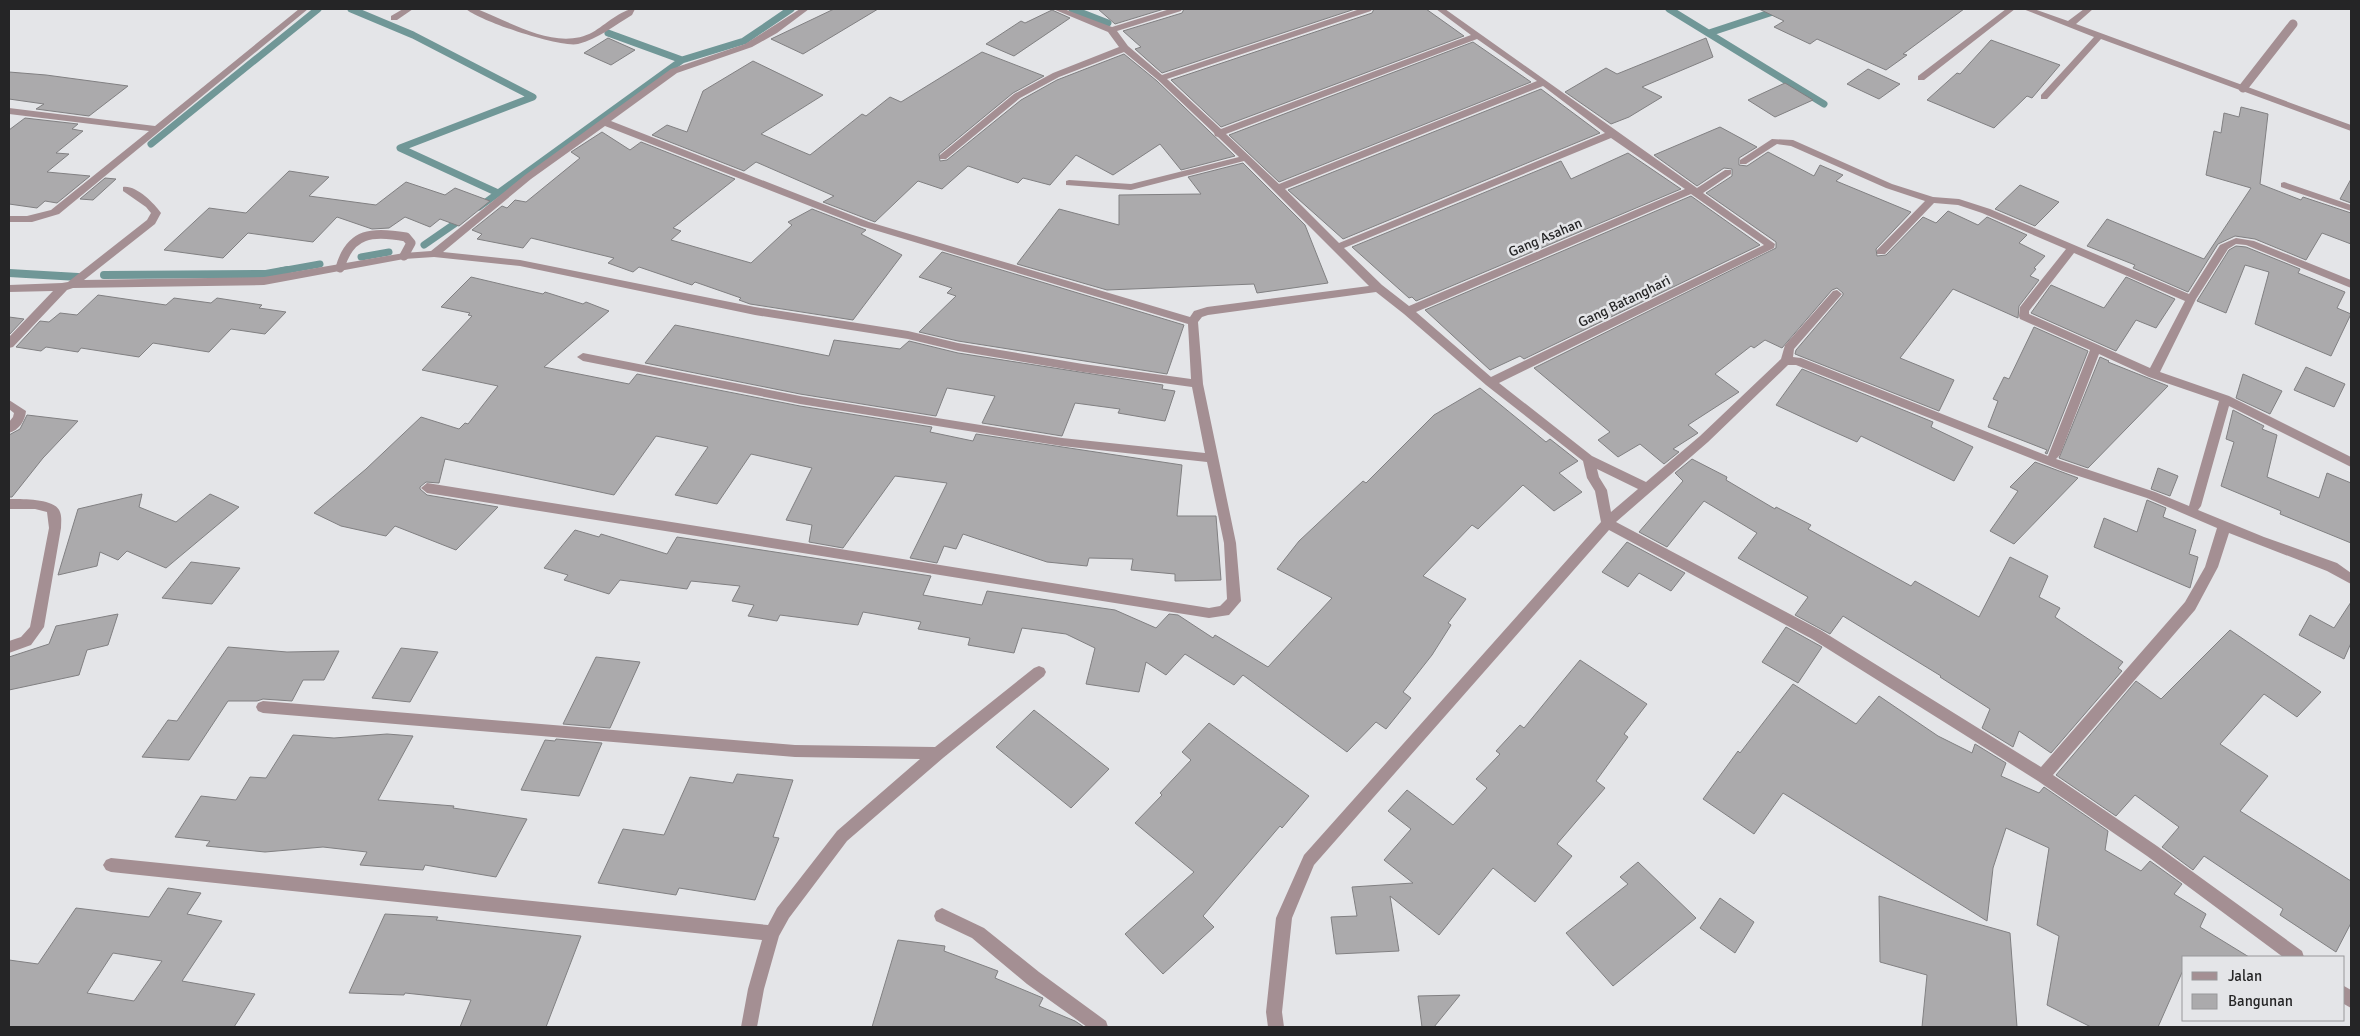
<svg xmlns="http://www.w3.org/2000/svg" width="2360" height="1036" font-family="Signika,sans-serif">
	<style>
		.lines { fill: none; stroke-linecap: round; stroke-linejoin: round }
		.stream-far1 { stroke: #709797; stroke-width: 7 }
		.stream { stroke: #709797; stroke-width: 8 }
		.building { fill: #abaaac; stroke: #818082; fill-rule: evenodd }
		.lane { stroke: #a48f93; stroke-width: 9 }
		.street { fill: #a48f93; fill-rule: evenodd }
		.labels { text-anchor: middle; stroke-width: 5; stroke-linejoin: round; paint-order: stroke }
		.street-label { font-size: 14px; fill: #252526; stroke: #e4e5e8 }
	</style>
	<rect width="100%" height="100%" fill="#e4e5e8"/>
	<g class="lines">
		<!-- stream-far1 -->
		<path class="stream-far1" d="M351 9 413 35 533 97 400 148 498 193
			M1072 9 1108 23
			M1669 9 1824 104
			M608 33 682 60
			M1709 33 1782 9
			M151 144 318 9
			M479 207 682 60 744 41 791 9
			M424 245 463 218
			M361 257 389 252
			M281 271 320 264"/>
		<!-- stream -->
		<path class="stream" d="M9 273 78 277
			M104 275 266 274 288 270"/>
	</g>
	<!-- building -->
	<path class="building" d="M834 9H878L803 54 771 39Z
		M1098 9H1164L1115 24Z
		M1184 9H1355L1162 73 1135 49 1141 47 1123 31 1182 13Z
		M1374 9H1426L1464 36 1221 127 1171 80 1372 13Z
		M1759 9H1964L1903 54 1907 55 1886 70 1817 39 1810 44 1774 27 1784 21Z
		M1052 10 1070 18 1014 56 986 44 1021 21 1025 23Z
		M608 38 635 50 611 65 584 53Z
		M1706 38 1713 57 1642 87 1662 97 1629 117 1611 124 1565 92 1606 68 1617 74Z
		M1991 40 2060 65 2032 98 2027 96 1994 128 1927 100 1957 73 1960 74Z
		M1473 42 1531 82 1279 182 1229 135Z
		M982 52 1044 76 1013 93 939 154 940 161 947 160 1021 100 1057 80 1124 54 1157 81 1235 156 1181 170 1160 144 1113 175 1076 155 1050 185 1023 178 1018 183 968 166 942 189 918 181 875 222 823 202 834 196 756 162 744 171 652 135 667 125 687 132 703 91 753 61 823 95 761 134 810 155 862 114 866 116 890 97 901 102Z
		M1868 69 1900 84 1879 99 1847 84Z
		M9 72 46 75 128 86 89 116 36 109 44 104 9 99Z
		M1785 83 1813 100 1775 117 1748 100Z
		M1541 89 1600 133 1343 239 1288 190Z
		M2241 107 2268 114 2260 184 2301 200 2303 197 2351 213V244L2322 233 2306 260 2255 239 2235 236 2218 244 2188 292 2133 268 2135 265 2087 246 2107 219 2204 259 2251 188 2206 175 2214 131 2221 133 2224 113 2239 117Z
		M25 118 78 124 72 129 83 131 56 153 69 154 47 172 90 176 57 203 45 201 37 208 9 204V130Z
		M1720 127 1757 147 1739 158V165L1747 166 1768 152 1814 176 1820 165 1843 175 1836 181 1911 212 1876 249 1877 256 1886 255 1923 217 1936 223 1948 211 1978 225 1987 217 2027 235 2019 243 2045 256 2034 268 2036 269 2030 276 2039 280 2019 306 2018 318 1953 289 1900 358 1954 380 1939 411 1795 354 1796 350 1843 295V293L1837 288 1832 290 1782 348 1765 340 1754 348 1751 346 1715 374 1739 392 1688 425 1698 433 1673 449 1679 452 1664 464 1640 444 1618 457 1598 440 1610 432 1534 368 1776 248V242L1706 193 1732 176V169L1724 168 1697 186 1654 155Z
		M602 132 630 150 641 142 735 179 673 228 681 231 671 240 751 263 792 225 788 222 812 209 866 230 861 234 902 255 853 320 750 304 739 300 741 298 695 282 692 285 639 267 633 272 608 263 614 258 531 238 523 248 477 239 482 234 472 230 502 206 507 208 515 200 526 202 580 158 571 152Z
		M1628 153 1681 189 1416 301 1412 297 1409 298 1352 247 1561 161 1571 179Z
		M1243 163 1305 225 1328 283 1257 293 1254 284 1107 290 1017 264 1059 209 1119 225V195L1201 194 1188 177Z
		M289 171 329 177 309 196 376 205 406 182 445 195 455 188 490 201 459 226 440 219 430 227 405 217 389 228 372 229 337 217 313 242 248 233 223 258 164 250 209 208 246 213Z
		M105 178 116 179 93 200 80 199Z
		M2351 179V203L2340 199Z
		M2020 185 2059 202 2035 226 1995 209Z
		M1691 196 1760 245 1524 359 1520 356 1490 370 1425 310Z
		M2236 246 2246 247 2300 269 2298 273 2345 292 2337 308 2351 314 2331 356 2255 324 2269 272 2245 265 2226 313 2197 301 2229 250Z
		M942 252 1184 325 1167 374 958 341 919 332 956 296 947 293 952 288 919 277Z
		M471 277 543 294 545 292 583 304 586 302 609 311 544 367 629 384 637 374 800 406 932 427 930 432 973 441 976 434 1182 465 1177 516H1216L1221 580 1175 581V574L1131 570 1133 559 1089 558 1087 566 1047 562 963 534 956 549 944 546 937 563 910 558 947 483 895 476 843 548 809 542 812 525 786 520 812 468 751 454 717 504 675 495 708 447 656 436 614 495 445 459 439 483 426 482 420 487V489L427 495 498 507 456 550 395 526 386 536 341 526 314 513 366 469 421 417 459 429 465 423 468 424 498 386 422 370 472 316 468 315 470 313 441 307Z
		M2126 277 2175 299 2156 328 2136 320 2116 351 2031 313 2051 285 2104 308Z
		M98 295 166 305 174 298 211 303 217 298 262 305 259 308 286 312 265 334 231 329 209 352 153 343 139 357 81 348 78 352 46 347 41 351 16 347 40 321 49 322 60 313 77 315Z
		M9 317 24 319 9 335Z
		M675 325 829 356 834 340 900 349 909 341 958 353 1163 385 1162 389 1175 391 1165 421 1118 413 1120 409 1075 403 1062 436 982 423 995 396 947 388 936 416 800 394 645 363Z
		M2034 327 2088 351 2047 454 2045 453 2047 450 1988 427 1998 401 1993 399 2004 377 2009 379Z
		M2100 357 2109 361 2108 362 2168 386 2088 468 2059 458Z
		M2306 367 2345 384 2334 407 2294 390Z
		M1802 369 1933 422 1931 427 1973 447 1954 481 1861 436 1857 442 1821 426 1776 405Z
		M2243 374 2282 391 2270 414 2236 398Z
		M1480 388 1546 442 1550 439 1578 461 1559 473 1582 492 1554 511 1523 485 1478 529 1472 525 1423 576 1466 599 1448 623 1451 625 1432 655 1403 692 1411 698 1386 729 1376 722 1347 752 1243 675 1234 685 1185 654 1166 675 1146 662 1139 692 1086 684 1095 648 1066 634 1022 628 1014 653 968 645 970 638 918 629 921 622 863 612 858 625 780 615 777 621 748 616 754 605 732 601 740 586 691 581 687 589 620 580 609 594 564 580 568 575 544 568 575 530 599 537 601 534 667 554 677 537 931 576 923 595 982 605 987 591 1115 610 1156 628 1169 614 1178 615 1213 638 1215 635 1268 667 1332 598 1277 569 1299 541 1363 481 1366 483 1434 415Z
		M2233 410 2264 426 2262 429 2277 435 2267 477 2319 498 2327 473 2351 483V543L2280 514 2281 511 2221 486 2234 442 2226 439Z
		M27 415 78 421 43 458 12 497H9V435L20 429Z
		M1692 459 1727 477 1726 480 1775 509 1776 507 1811 525 1808 529 1911 586 1915 581 1979 617 2010 557 2048 576 2039 597 2060 608 2055 617 2123 662 2118 668 2122 671 2051 753 2019 731 2013 747 1982 728 1990 709 1940 677 1941 676 1843 616 1830 634 1795 615 1808 597 1738 558 1757 533 1704 501 1667 547 1639 532 1683 481 1675 473Z
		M2035 462 2078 478 2014 544 1990 531 2018 491 2010 487Z
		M2158 468 2178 476 2170 496 2151 489Z
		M142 494 139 507 176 522 210 494 239 507 166 568 127 551 118 560 100 552 97 566 58 575 78 509Z
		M2147 500 2166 508 2163 517 2196 530 2189 554 2198 557 2190 588 2094 547 2104 518 2137 532Z
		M1627 542 1685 573 1671 591 1639 573 1628 587 1602 572Z
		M191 562 240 568 212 604 162 598Z
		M2351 602V643L2344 659 2299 635 2310 615 2334 628Z
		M118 614 108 645 87 650 79 675 9 690V657L49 644 56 626Z
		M1786 627 1822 647 1798 683 1762 662Z
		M2230 630 2321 692 2297 717 2264 694 2220 744 2268 776 2240 811 2351 881V923L2336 952 2280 915 2283 909 2204 856 2193 870 2162 847 2179 827 2135 795 2116 816 2056 775 2136 681 2161 699Z
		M228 647 287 652 339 651 324 680H303L292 701 263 699 257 701H228L189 760 142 757 168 720 177 721Z
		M401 648 438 652 410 702 372 698Z
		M596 657 640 662 610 728 563 724Z
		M1580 660 1647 704 1624 734 1628 737 1596 781 1605 788 1557 844 1572 856 1535 902 1493 868 1439 935 1390 896 1399 951 1336 954 1331 917 1357 916 1352 887 1413 883 1384 860 1411 829 1388 811 1407 790 1453 825 1487 788 1476 779 1500 754 1496 751 1520 725 1524 728Z
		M1793 684 1856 724 1879 696 1938 736 1972 753 1975 744 2006 763 2001 776 2039 793 2044 787 2108 831 2105 850 2141 871 2150 861 2182 884 2174 894 2206 914 2200 927 2249 957H2184V968L2158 1027H2091L2047 1005 2059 936 2037 925 2049 848 2006 828 1993 868 1987 921 1783 793 1754 834 1703 799 1738 751 1740 753Z
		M1034 710 1109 769 1071 808 996 747Z
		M1209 723 1309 796 1282 828 1280 826 1203 916 1214 927 1163 974 1125 934 1194 872 1135 823 1162 795 1160 793 1191 760 1182 752Z
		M387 734 413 736 378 800 454 806 453 808 527 819 496 877 425 865 423 870 360 865 367 852 323 847 265 852 206 846 210 841 175 837 201 796 236 800 250 777 266 778 293 735 334 738Z
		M556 739 602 743 579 796 521 790 545 740 555 741Z
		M737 774 793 780 773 837 779 838 755 900 679 888 676 895 598 883 623 829 664 835 690 777 733 783Z
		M1638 862 1696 918 1613 986 1566 933 1628 884 1620 877Z
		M168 888 201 893 187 914 222 921 182 981 255 994 234 1027H9V960L38 964 76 908 149 917ZM113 953 162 961 134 1001 87 993Z
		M1879 896 2010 933 2017 1027H1922L1927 975 1880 962Z
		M1720 898 1754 922 1735 953 1700 928Z
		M385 914 438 917 436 920 581 936 546 1027H460L471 1000 405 993 404 995 349 993Z
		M898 940 945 946 944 951 998 971 995 978 1043 998 1039 1006 1075 1021 1084 1027H872Z
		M1460 995 1434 1027H1422L1418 996Z"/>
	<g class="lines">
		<!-- lane -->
		<path class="lane" d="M2243 88 2293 24
			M340 268C350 232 373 231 406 237L411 243 404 256"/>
		<!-- street -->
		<path class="street" d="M299 9H308L59 214 32 222H9V216H27L51 210 149 131 9 114V108L155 126Z
			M403 9H413L397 20H391V16Z
			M466 9H477C511 22 557 52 593 32 605 25 623 8 635 9L632 15C615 25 598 39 578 44 559 48 480 21 466 9Z
			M800 9H809L777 33 752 47 677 73 611 121 869 222 1190 317 1194 311 1207 307 1369 286 1244 161 1131 190 1066 185V181L1069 180 1131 184 1239 157 1218 137 1215 136 1214 133 1158 80 1124 52 1059 77 1020 98 946 159H940V155L1014 94 1053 73 1119 47 1108 32 1053 9H1064L1112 27 1170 9H1182L1181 11 1117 31 1128 46 1162 75 1360 9H1372L1371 11 1167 79 1221 129 1471 35 1436 9H1445L1697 188 1725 170H1731V174L1703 193 1775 244 1774 248 1499 383 1592 456 1646 482 1700 436 1781 359 1785 345 1833 291 1837 290 1842 294 1794 349 1793 357 1801 358 2048 456 2090 350 2020 319 2019 316 2020 307 2066 249 1982 213 1958 205 1934 203 1885 254H1877V250L1925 201 1886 188 1791 146 1777 144 1746 164H1740V160L1772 139 1793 140 1892 184 1933 197 1959 199 1990 209 2189 294 2220 245 2236 238 2254 241 2351 280V288L2246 245 2236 244 2228 249 2196 299 2160 372 2229 396 2351 457V467L2229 406 2201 506 2198 510 2264 537 2337 563 2351 573V584L2327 571 2229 533 2218 567 2195 610 2053 775 2157 846 2302 951 2304 957H2283L2147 856 2038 781 1812 639 1609 530 1314 865 1292 918 1282 1012 1284 1027H1268L1266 1012 1276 918 1304 855 1601 522 1595 491 1587 478 1583 461 1486 385 1404 314 1376 292 1208 315 1202 317 1198 322 1203 384 1236 543 1241 601 1229 615 1209 618 427 493 421 488 427 483 1209 608 1220 606 1227 599 1224 543 1207 462 1062 446 800 404 583 361 577 357 583 353 800 396 1062 438 1205 453 1192 387 1083 372 958 351 908 339 755 315 520 266 434 257 404 259 264 285 73 288 67 290 13 347 9 348V337L53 291 9 292V285L62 283 68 282 147 220 151 213 146 207 123 191V187C136 185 154 203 161 213L155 224 84 280 264 277 404 253 431 251 525 175 671 69 745 44ZM1477 39 1537 81 1279 184 1226 134ZM1543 86 1605 133 1339 243 1285 189ZM605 126 861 226 1188 324 1191 379 1083 364 958 343 908 331 755 307 520 260 443 252 531 179ZM1611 138 1685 189 1409 306 1382 285 1344 248ZM1691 194 1764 245 1491 377 1416 312ZM2074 253 2185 301 2150 368 2029 314V311ZM2099 354 2149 377 2219 401 2189 506 2155 492 2056 459 2060 455ZM1788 365H1796L2063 471 2147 498 2217 528 2205 567 2185 602 2041 767 1822 631 1616 522 1708 442ZM1597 469 1638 489 1611 512 1607 490 1599 477Z
			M2006 9H2015L1924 80H1918V76Z
			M2023 9H2034L2068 21 2084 9H2093L2076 24 2351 125V131L2101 39 2047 99H2041V95L2094 37Z
			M2284 182 2351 205V211L2281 187V183Z
			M9 400 26 411C25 421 19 430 9 433V422L13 417 14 413 9 409Z
			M9 499C21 499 56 498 60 512 62 517 61 523 61 528L44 627 31 645 9 653V641L21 637 30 627 49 528 47 512 35 509H9Z
			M1039 666 1044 668 1046 672 1044 676 943 758 847 841 789 918 779 936 764 989 757 1027H741L748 989 762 940 111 872 106 870 103 865 106 860 111 858 768 925 777 908 837 831 920 759 795 757 263 713 258 711 256 707 258 703 263 701 795 745 935 747 1034 668Z
			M942 908 984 928 1039 972 1106 1021 1108 1027H1087L1027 984 972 938 936 921 934 916 936 911Z
			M2344 986 2351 990V1008L2344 1004Z"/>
	</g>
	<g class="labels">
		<!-- street labels -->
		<g class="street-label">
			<text transform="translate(1545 237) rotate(-23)" y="5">Gang Asahan</text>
			<text transform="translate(1624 301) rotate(-26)" y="5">Gang Batanghari</text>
		</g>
	</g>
	<!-- border -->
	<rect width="2360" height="1036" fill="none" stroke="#252526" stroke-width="20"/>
	<!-- legend -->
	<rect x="2182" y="956" width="162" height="65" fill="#e4e5e8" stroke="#98989a"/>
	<rect x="2192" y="972" width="25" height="8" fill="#a48f93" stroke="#98989a"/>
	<text x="2228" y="981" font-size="15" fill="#252526">Jalan</text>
	<rect x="2192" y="994" width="25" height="15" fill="#abaaac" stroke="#98989a"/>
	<text x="2228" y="1006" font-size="15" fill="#252526">Bangunan</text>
</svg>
